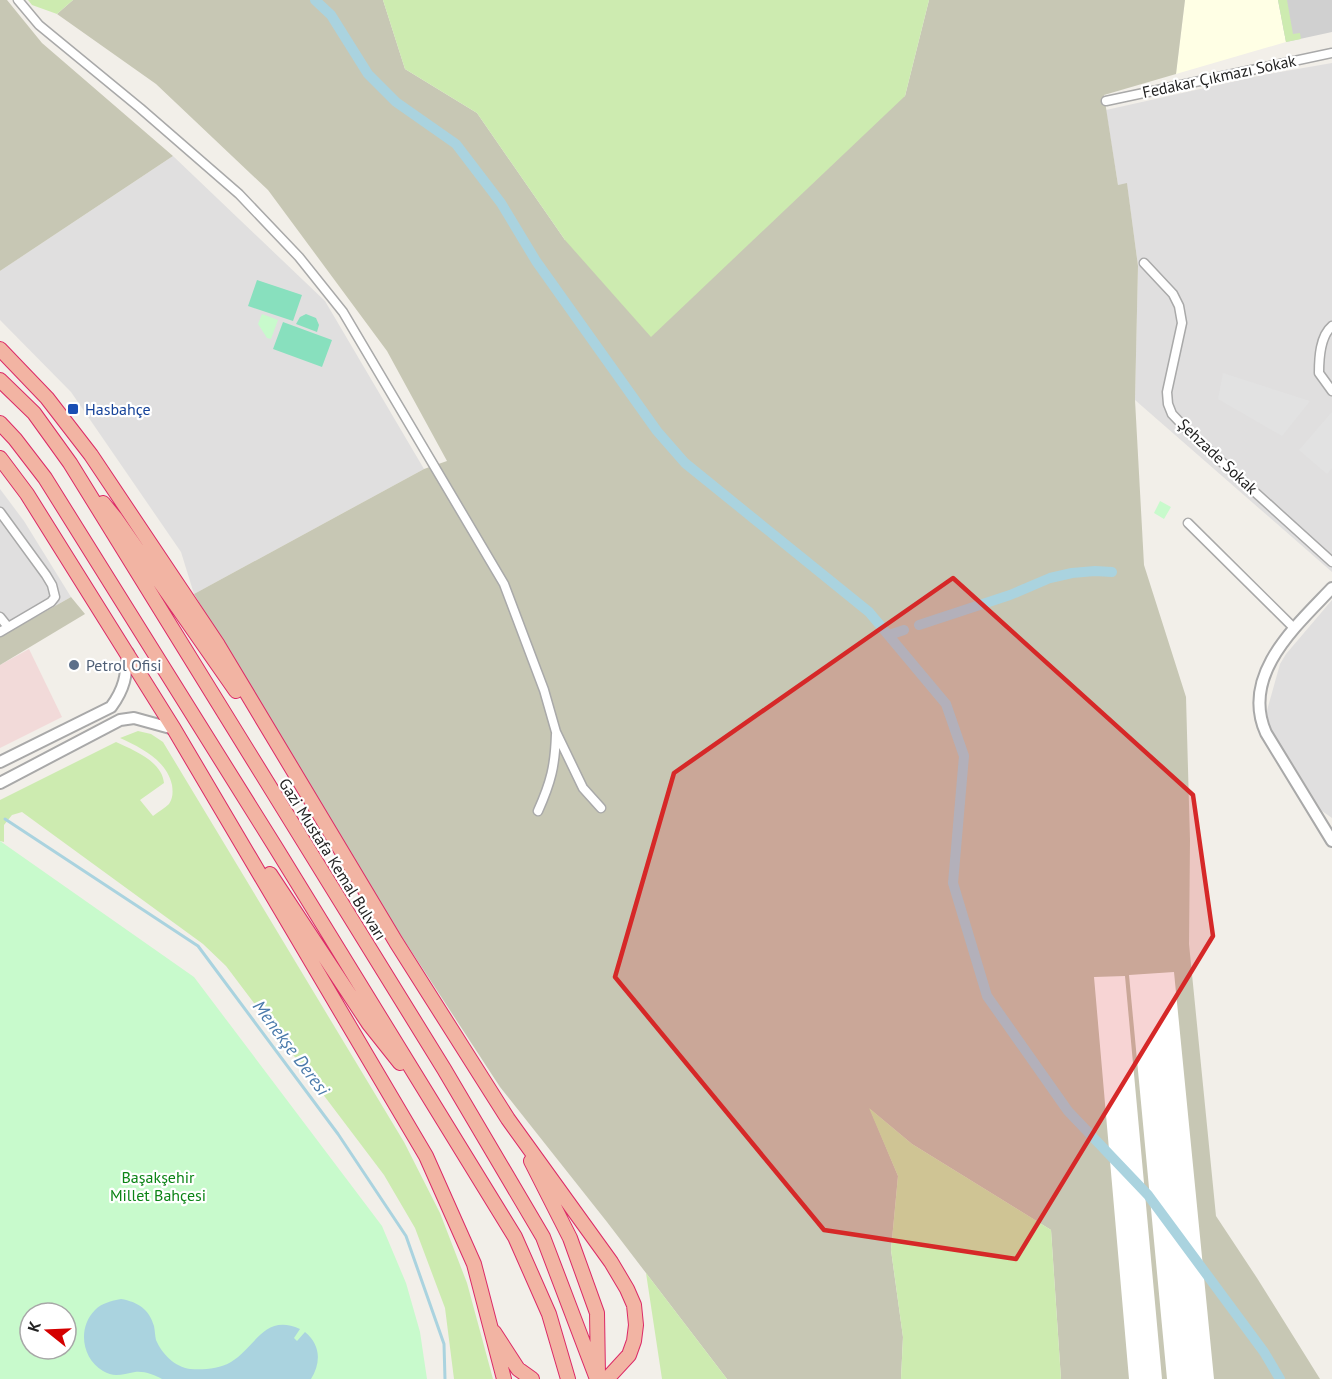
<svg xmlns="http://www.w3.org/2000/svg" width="1332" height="1379" font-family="'PT Sans',sans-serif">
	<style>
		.residential { fill: #e0dfdf }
		.commercial { fill: #f2dad9 }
		.education { fill: #ffffe5 }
		.religious { fill: #d0d0d0 }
		.construction { fill: #c7c7b4 }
		.grass { fill: #cdebb0 }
		.park { fill: #c8facc; fill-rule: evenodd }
		.pitch { fill: #88e0be }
		.parking { fill: #e2e2e2 }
		.water { fill: #aad3df }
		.pier { fill: #fff }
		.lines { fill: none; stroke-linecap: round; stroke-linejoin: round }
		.stream { stroke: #aad3df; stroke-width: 3 }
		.canal { stroke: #aad3df; stroke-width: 10 }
		.minor-casing { stroke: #a9a9a9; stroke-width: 11 }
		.tertiary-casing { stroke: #a9a9a9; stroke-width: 14 }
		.trunk-casing { stroke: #dc2a67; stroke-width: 16 }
		.minor { stroke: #fff; stroke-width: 8 }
		.tertiary { stroke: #fff; stroke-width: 10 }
		.trunk { stroke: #f2b4a3; stroke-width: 14 }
		.marked { fill: #d62828; fill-opacity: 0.2; stroke: #d62828; stroke-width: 4.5; stroke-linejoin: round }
		.transit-dot { fill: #1a4fb4; stroke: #fff; stroke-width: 2 }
		.service-dot { fill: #5c6f8a; stroke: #fff; stroke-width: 2 }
		.labels { text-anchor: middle; stroke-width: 4.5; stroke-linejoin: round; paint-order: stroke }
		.street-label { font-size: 16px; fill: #222; stroke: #fff }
		.transit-label { font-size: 16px; fill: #164399; stroke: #fff; text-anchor: start }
		.service-label { font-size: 16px; fill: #4e5e75; stroke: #fff; text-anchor: start }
		.park-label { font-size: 16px; fill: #0c8416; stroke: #fff }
		.water-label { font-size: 18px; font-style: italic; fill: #4a7aab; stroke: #fff }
	</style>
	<rect width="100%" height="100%" fill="#f2efe9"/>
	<!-- residential -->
	<path class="residential" d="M1332 63V572L1135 400 1138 266 1127 184 1118 185 1106 110 1263 75Z
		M173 156 325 301 424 469 194 594 181 552 71 392 0 320V271Z
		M0 489 24 521 71 597 0 637Z
		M1332 600V818L1322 811 1267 723 1266 714 1280 664 1286 654Z"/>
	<!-- commercial -->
	<path class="commercial" d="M29 649 62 717 0 748V665Z"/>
	<!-- education -->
	<path class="education" d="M1185 0H1278L1286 42 1176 74Z"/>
	<!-- religious -->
	<path class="religious" d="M1278 0H1332V32L1286 42Z"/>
	<!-- construction -->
	<path class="construction" d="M0 0H7L42 43 173 156 0 271Z
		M73 0H383L405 69 477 113 565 240 905 96 929 0H1185L1176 74 1104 95 1118 185 1127 183 1138 266 1135 400 1144 565 1186 697 1190 840 1189 944 1216 1216 1257 1278 1320 1379H1061L1051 1230 912 1144 870 1109 898 1176 891 1250 903 1337 901 1379H727L607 1222 500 1087 374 894 194 594 424 469 447 461 387 351 268 190 156 84 57 14Z
		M71 597 85 614 0 665V637Z"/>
	<!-- grass -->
	<path class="grass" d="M28 0H73L57 14 32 5Z
		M383 0H929L905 96 651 337 565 240 477 113 405 69Z
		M1278 0H1287L1293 34 1300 33 1301 39 1286 42Z
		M138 731 151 734 163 742 404 1142 440 1213 467 1283 493 1379H454L445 1308 415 1228 384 1175 226 966 203 944 22 812 12 815 4 825V842L0 841V800L116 742C133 750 162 761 164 783L140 800 153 816C158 812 165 808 169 804 173 798 173 792 172 785 167 761 142 748 120 738Z
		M869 1108 912 1144 1051 1230 1061 1379H901L903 1337 891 1250 898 1176Z
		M646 1273 727 1379H662Z"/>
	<!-- park -->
	<path class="park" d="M262 314 278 320 271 339 267 338 258 324Z
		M1160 501 1171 507 1164 519 1154 513Z
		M0 841 194 977 382 1226 406 1283 420 1332 427 1379H0ZM30 1313H66V1349H30Z"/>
	<!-- pitch -->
	<path class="pitch" d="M257 280 302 295 293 321 248 306Z
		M306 314 316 318 319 325 317 332 296 324 300 317Z
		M283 322 332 340 322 367 273 349Z"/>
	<!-- parking -->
	<path class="parking" d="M1223 373 1310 401 1282 436 1218 399Z
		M1332 412V468L1327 474 1299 450Z"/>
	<!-- water -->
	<path class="water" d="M121 1299C138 1302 149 1309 154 1326 155 1331 155 1336 156 1340 162 1354 175 1367 190 1369 203 1370 219 1369 231 1362 256 1347 264 1313 300 1329L294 1338 297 1341 305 1332C321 1345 321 1363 311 1379H162C154 1375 145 1371 135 1372 123 1374 114 1378 103 1371 82 1359 77 1328 95 1310 102 1303 111 1301 121 1299Z"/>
	<!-- pier -->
	<path class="pier" d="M1174 972 1214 1379H1167L1129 975Z
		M1125 976 1162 1379H1129L1094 977Z"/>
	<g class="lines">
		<!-- stream -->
		<path class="stream" d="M5 819 198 946 338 1134 406 1236 444 1344 445 1379"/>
		<!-- canal -->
		<path class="canal" d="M315 0 331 15 368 74 396 102 456 144 501 203 536 261 657 431 685 463 869 612 946 704 964 756 953 883 987 996 1068 1111 1148 1195 1264 1352 1280 1379
			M919 625 1010 595 1050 578 1072 573 1095 571 1112 572
			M889 635 904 630"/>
		<defs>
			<path id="minor" d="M18 0 39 25 140 108 239 194 299 257 343 312 504 584 544 690 556 732 583 788 601 808
				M1106 101 1332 53
				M1144 263 1173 294 1179 306 1182 323 1167 392 1168 404 1172 414 1192 435 1332 562
				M1332 326C1320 336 1319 358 1319 373L1332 391
				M0 512 46 575 52 585 55 597 51 602 0 632
				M1188 523 1294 628
				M0 617 8 627
				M538 811C551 782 555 766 556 734"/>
			<path id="tertiary" d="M1332 588C1296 626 1240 675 1266 733L1332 841
				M0 762 111 707C125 688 126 676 128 653
				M0 783 120 720 134 718 174 729"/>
			<path id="trunk" d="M0 349 47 398 91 455 218 645 396 942 508 1119 611 1262 627 1289 634 1305 636 1325 634 1341 629 1355 607 1379
				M0 380 34 413 70 463 444 1069 543 1237 597 1379
				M0 423 15 439 45 478 276 848 515 1237 549 1314 568 1379
				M0 458 27 494 174 729 426 1156 474 1264 504 1379
				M103 503 116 519 236 691
				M270 874 369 1024 400 1063
				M531 1161 570 1238 597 1313 598 1374
				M494 1332 518 1369 532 1379"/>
		</defs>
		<!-- minor casing -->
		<use href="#minor" class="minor-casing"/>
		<!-- tertiary casing -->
		<use href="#tertiary" class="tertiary-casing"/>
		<!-- trunk casing -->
		<use href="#trunk" class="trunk-casing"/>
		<!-- minor -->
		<use href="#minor" class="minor"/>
		<!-- tertiary -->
		<use href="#tertiary" class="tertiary"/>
		<!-- trunk -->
		<use href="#trunk" class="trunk"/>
	</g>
	<!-- marked area -->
	<path class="marked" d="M953 578 1193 795 1213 936 1016 1259 824 1230 615 977 674 773Z"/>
	<!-- markers -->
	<rect class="transit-dot" x="67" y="403" width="12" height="12" rx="3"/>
	<circle class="service-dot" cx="74" cy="665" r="6"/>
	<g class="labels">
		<!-- street labels -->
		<g class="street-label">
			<text transform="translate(1219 76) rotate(-12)" y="6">Fedakar Çıkmazı Sokak</text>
			<text transform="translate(1218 456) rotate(43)" y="6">Şehzade Sokak</text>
			<text transform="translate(333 859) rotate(58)" y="6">Gazi Mustafa Kemal Bulvarı</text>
		</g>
		<!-- transit labels -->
		<g class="transit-label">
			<text x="85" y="415">Hasbahçe</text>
		</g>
		<!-- service labels -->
		<g class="service-label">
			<text x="86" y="671">Petrol Ofisi</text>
		</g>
		<!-- park labels -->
		<g class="park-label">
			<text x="158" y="1183">Başakşehir<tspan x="158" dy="18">Millet Bahçesi</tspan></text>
		</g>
		<!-- water labels -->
		<g class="water-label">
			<text transform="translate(291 1048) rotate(53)" y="6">Menekşe Deresi</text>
		</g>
	</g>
	<!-- north arrow -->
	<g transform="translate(48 1331) rotate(288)"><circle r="28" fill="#ffffff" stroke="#a7a7a7" stroke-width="1.5"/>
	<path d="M0-4.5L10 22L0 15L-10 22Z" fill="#d40000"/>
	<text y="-9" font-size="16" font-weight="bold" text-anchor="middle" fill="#222222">K</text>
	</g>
</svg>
